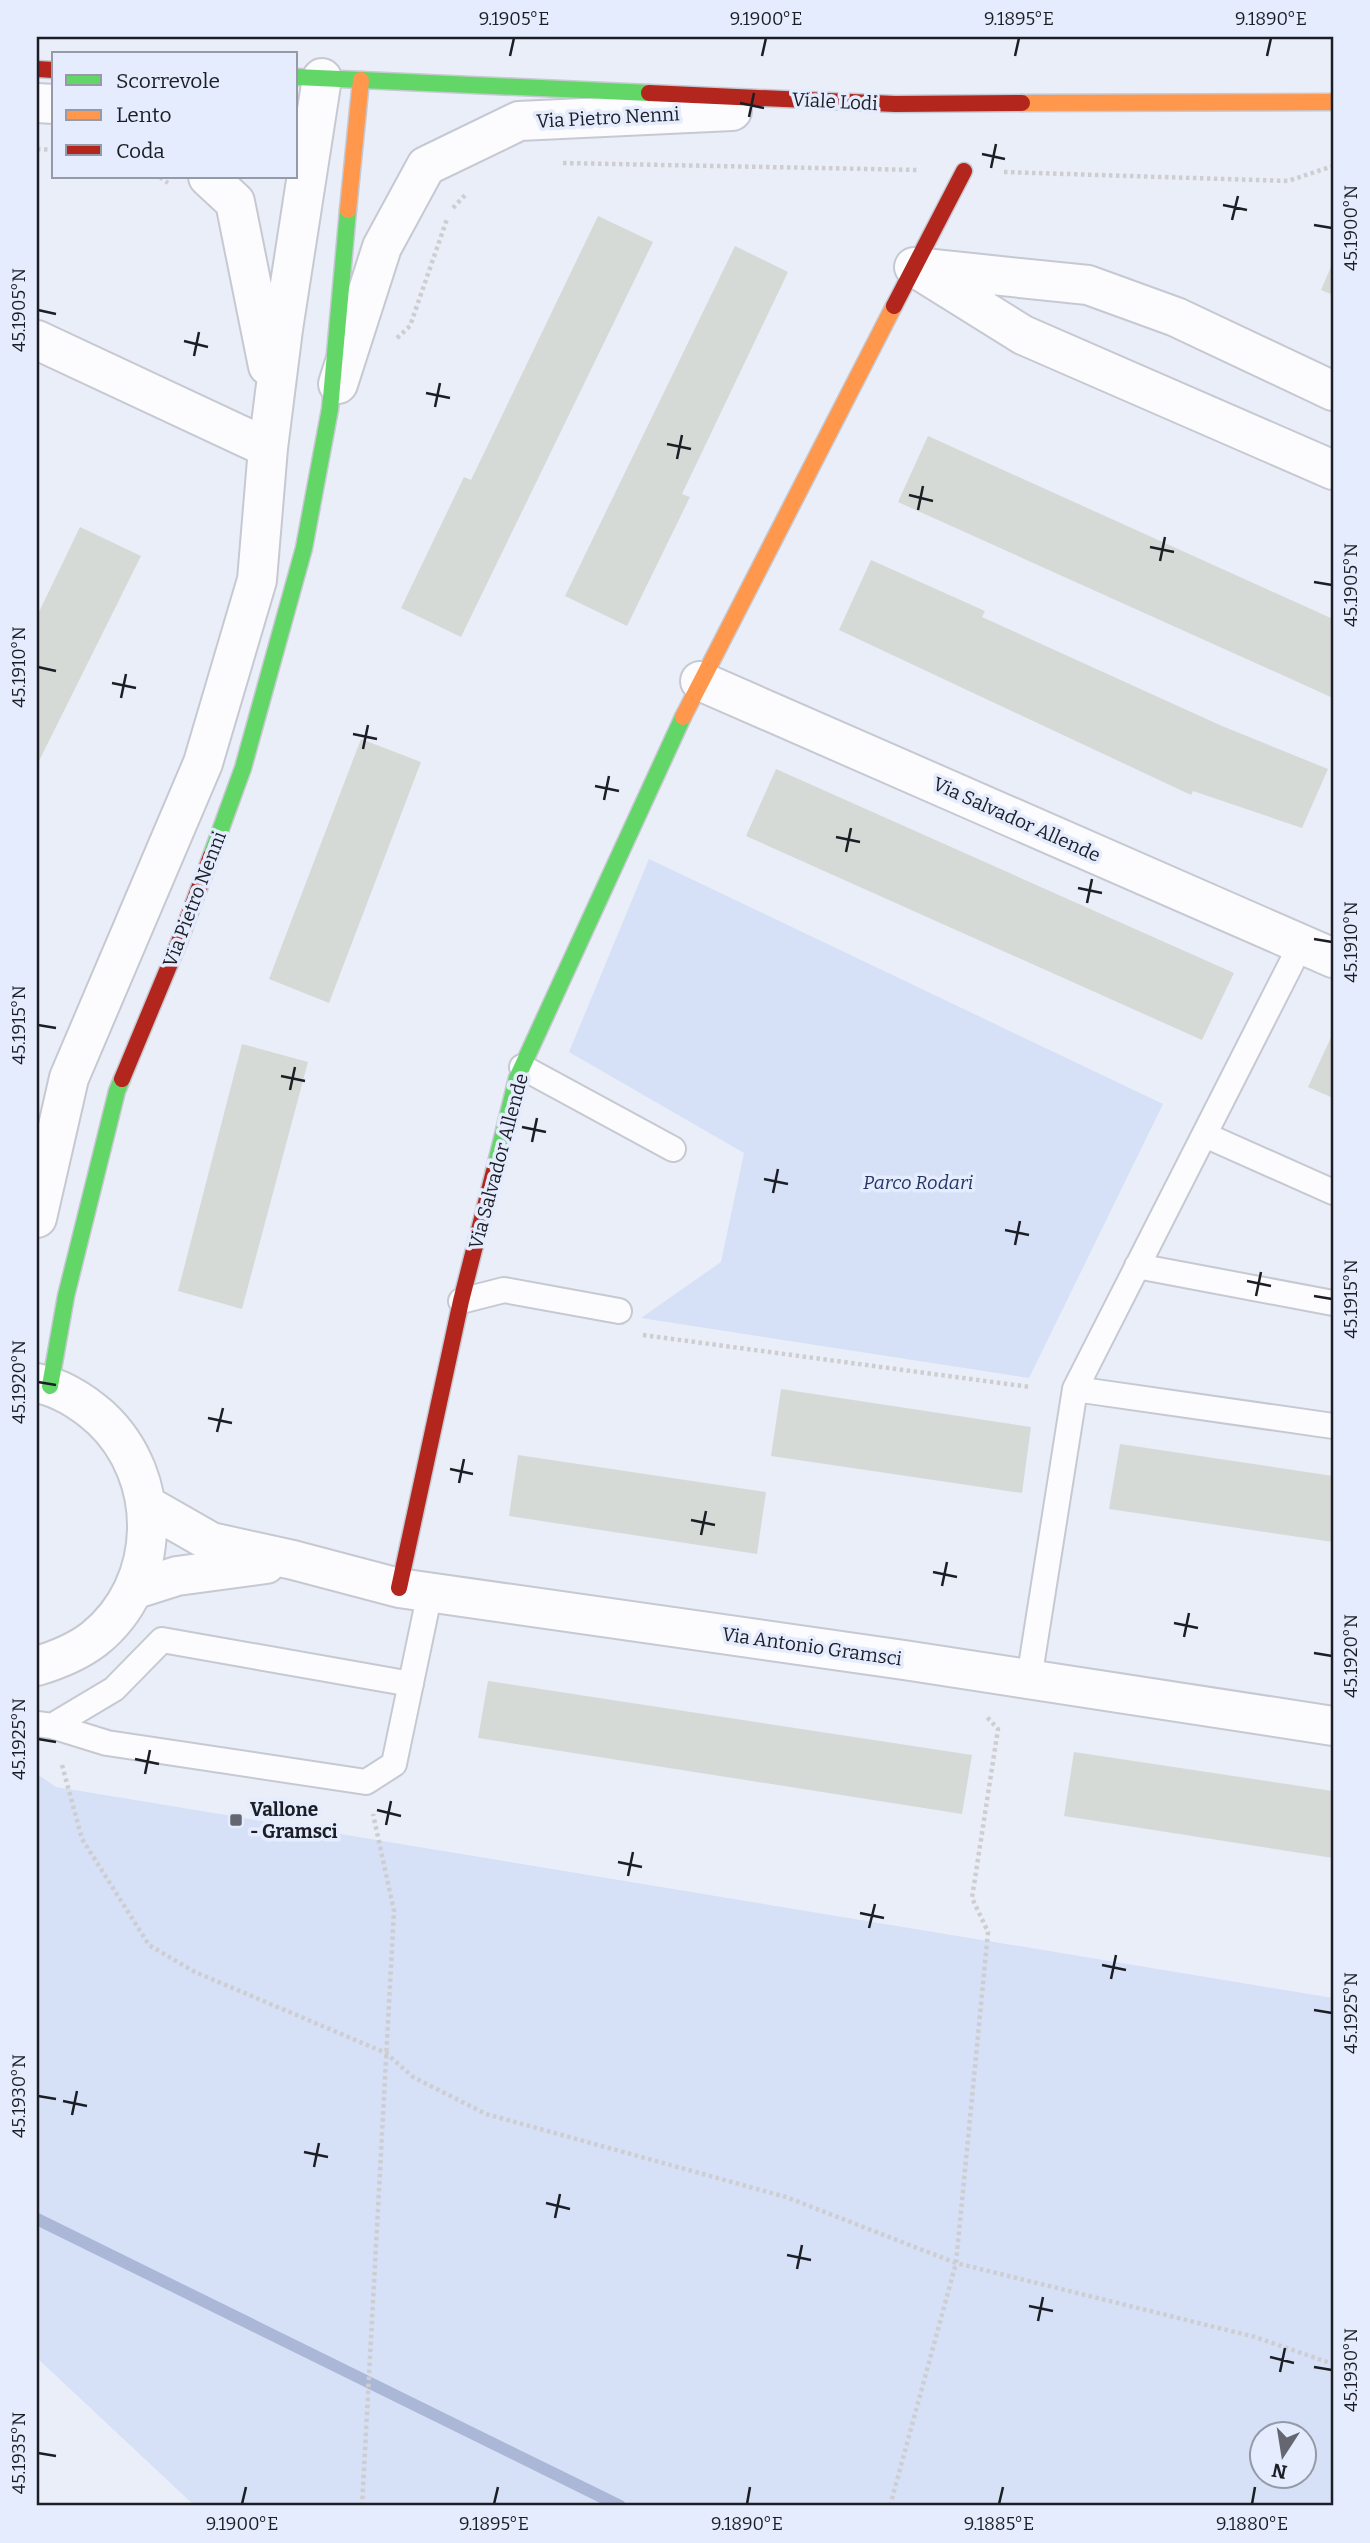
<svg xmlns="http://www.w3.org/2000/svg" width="1370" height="2543" font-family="Bitter,serif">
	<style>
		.green { fill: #d6e0f7; fill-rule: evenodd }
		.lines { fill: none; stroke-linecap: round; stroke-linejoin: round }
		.stream { stroke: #abb7d6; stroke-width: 12 }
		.building { fill: #d6dad6 }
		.lane-casing { stroke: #c6c9d1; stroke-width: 28 }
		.street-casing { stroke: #c6c9d1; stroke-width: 42 }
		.fast-casing { stroke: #c6c9d1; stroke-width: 19 }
		.slow-casing { stroke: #c6c9d1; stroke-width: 19 }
		.jam-casing { stroke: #c6c9d1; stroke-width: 19 }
		.path { stroke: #ceced1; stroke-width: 4.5; stroke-dasharray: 3.5 3.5; stroke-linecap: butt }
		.lane { stroke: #fcfcfe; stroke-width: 24 }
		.street { stroke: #fcfcfe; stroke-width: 38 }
		.fast { stroke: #63d668; stroke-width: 16 }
		.slow { stroke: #ff974d; stroke-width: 16 }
		.jam { stroke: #b3261e; stroke-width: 16 }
		.ticks { fill: none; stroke: #1c1e25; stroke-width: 2.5 }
		.poi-dot { fill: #64676f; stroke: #e4ecfe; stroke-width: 2.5 }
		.labels { text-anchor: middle; stroke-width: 7; stroke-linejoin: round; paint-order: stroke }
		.street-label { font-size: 19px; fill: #1c1e25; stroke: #e4ecfe }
		.park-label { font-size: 19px; font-style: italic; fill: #243567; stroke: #e4ecfe }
		.poi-label { font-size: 19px; font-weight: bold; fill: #1c1e25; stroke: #e4ecfe; text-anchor: start }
		.neatline { fill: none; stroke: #1c1e25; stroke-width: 2.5 }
		.ticks-label { font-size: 18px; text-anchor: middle; fill: #1c1e25 }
	</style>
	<rect width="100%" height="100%" fill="#eaeef8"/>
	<!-- green -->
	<path class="green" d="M649 859 1163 1104 1029 1378 641 1318 721 1262 744 1153 569 1052Z
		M37 1774 56 1787 1333 1998V2506H195L37 2358ZM1262 2434H1304V2476H1262Z"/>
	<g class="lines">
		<!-- stream -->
		<path class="stream" d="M37 2219 620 2506"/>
	</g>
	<!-- building -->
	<path class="building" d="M598 216 653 242 461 637 401 608 464 477 471 480Z
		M735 246 788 272 682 494 690 497 627 626 565 596Z
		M1333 262V295L1321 290Z
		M928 436 1333 619V698L898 502Z
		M80 527 141 556 37 765V616Z
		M871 560 985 611 982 617 1222 726 1328 769 1302 828 1193 791 1191 795 839 630Z
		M361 739 421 762 329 1003 269 979Z
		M776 769 1234 973 1202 1040 746 836Z
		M1333 1033V1098L1308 1087Z
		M242 1044 308 1062 242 1309 178 1291Z
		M781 1389 1031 1427 1022 1493 771 1456Z
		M1120 1444 1333 1476V1542L1109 1509Z
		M518 1455 766 1492 757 1554 509 1516Z
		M488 1681 972 1755 962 1814 478 1738Z
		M1074 1752 1333 1791V1858L1064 1816Z"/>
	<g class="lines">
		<defs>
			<path id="lane" d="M522 1067 673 1149
				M1205 1135 1333 1192
				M1137 1266 1333 1303
				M461 1301 504 1290 619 1311
				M1075 1389 1333 1426
				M1029 1679 1075 1389 1292 962
				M37 1724 52 1726 107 1743 366 1782 394 1764 430 1592
				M52 1726 114 1689 162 1640 411 1684"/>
			<path id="street" d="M37 103 54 104
				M208 177 235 202 268 366
				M914 267 1023 335 1333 470
				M924 268 1088 285 1176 317 1333 391
				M37 340 268 448
				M338 384 382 247 426 166 519 121 732 111
				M700 681 1333 958
				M37 1218 69 1078 203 763 257 580 268 448 283 329 322 78
				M37 1383C61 1388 83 1402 101 1418 164 1477 163 1584 94 1639 77 1652 57 1660 37 1666
				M148 1506 211 1542 293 1560 399 1588 904 1660 1333 1726
				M133 1590 177 1576 266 1564"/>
			<path id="fast" d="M296 77 649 93
				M211 856 243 768 304 548 330 409 348 210
				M494 1171 517 1078 683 717
				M50 1386 66 1296 117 1091 122 1079"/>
			<path id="slow" d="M1022 103 1333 102
				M348 210 361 80
				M683 717 894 306"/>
			<path id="jam" d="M37 69 54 70
				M649 93 895 104 1022 103
				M894 306 964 171
				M122 1079 179 942 211 856
				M399 1588 461 1301 494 1171"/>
		</defs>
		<!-- lane casing -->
		<use href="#lane" class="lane-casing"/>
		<!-- street casing -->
		<use href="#street" class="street-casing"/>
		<!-- fast casing -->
		<use href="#fast" class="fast-casing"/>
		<!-- slow casing -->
		<use href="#slow" class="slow-casing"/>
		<!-- jam casing -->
		<use href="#jam" class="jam-casing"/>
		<!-- path -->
		<path class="path" d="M37 149 54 150
			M563 163 919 170
			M1004 172 1288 181 1333 166
			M160 177 168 183
			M453 208 466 194
			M397 338 410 326 447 219
			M643 1335 1030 1387
			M62 1765 82 1839 149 1945 195 1972 386 2053 413 2077 486 2114 786 2197 956 2263 1255 2337 1333 2364
			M362 2506 394 1911 373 1814
			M890 2506 956 2263 988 1932 972 1898 998 1729 986 1716"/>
		<!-- lane -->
		<use href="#lane" class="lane"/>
		<!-- street -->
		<use href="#street" class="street"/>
		<!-- fast -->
		<use href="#fast" class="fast"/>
		<!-- slow -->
		<use href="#slow" class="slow"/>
		<!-- jam -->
		<use href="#jam" class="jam"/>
	</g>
	<!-- ticks -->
	<path class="ticks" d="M510 56 514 38M762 56 766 38M1015 56 1019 38M1267 56 1271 38M740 103 764 108M749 117 754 93M982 154 1005 159M991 168 996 144M1223 205 1247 210M1232 220 1238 196M1314 225 1332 228M38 310 56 314M184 341 208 347M194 356 199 332M426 393 450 398M435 407 440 383M667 444 691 449M677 459 682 435M909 495 933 501M918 510 923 486M1150 547 1174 552M1160 561 1165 537M1314 582 1332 585M38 667 56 671M112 683 136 688M121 698 126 674M353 734 377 739M363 749 368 725M595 786 619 791M604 800 609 776M836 837 860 842M846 852 851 828M1078 888 1102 893M1087 903 1092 879M1314 939 1332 942M38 1025 56 1028M281 1076 305 1081M290 1090 295 1067M522 1127 546 1132M532 1142 537 1118M764 1179 788 1184M773 1193 778 1169M1005 1230 1029 1235M1015 1245 1020 1221M1247 1281 1271 1286M1256 1296 1261 1272M1314 1296 1332 1299M38 1382 56 1385M208 1418 232 1423M217 1432 223 1408M450 1469 473 1474M459 1483 464 1459M691 1520 715 1525M701 1535 706 1511M933 1572 957 1577M942 1586 947 1562M1174 1623 1198 1628M1184 1637 1189 1613M1314 1653 1332 1656M38 1739 56 1742M135 1759 159 1764M145 1774 150 1750M377 1810 401 1816M386 1825 391 1801M618 1862 642 1867M628 1876 633 1852M860 1913 884 1918M869 1928 875 1904M1102 1965 1126 1970M1111 1979 1116 1955M1314 2010 1332 2013M38 2096 56 2099M63 2101 87 2106M72 2115 77 2091M304 2152 328 2157M314 2167 319 2143M546 2203 570 2209M555 2218 560 2194M787 2255 811 2260M797 2269 802 2245M1029 2306 1053 2311M1038 2321 1043 2297M1270 2357 1294 2363M1314 2367 1332 2370M1280 2372 1285 2348M38 2453 56 2456M242 2504 246 2487M494 2504 498 2487M747 2504 750 2487M999 2504 1003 2487M1252 2504 1255 2487"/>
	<!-- markers -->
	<rect class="poi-dot" x="229" y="1813" width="14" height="14" rx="3.5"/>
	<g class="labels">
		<!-- street labels -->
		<g class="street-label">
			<text transform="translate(835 101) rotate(3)" y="7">Viale Lodi</text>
			<text transform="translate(608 117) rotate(-3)" y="7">Via Pietro Nenni</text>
			<text transform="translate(1017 819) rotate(24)" y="7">Via Salvador Allende</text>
			<text transform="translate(194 899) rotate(-69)" y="7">Via Pietro Nenni</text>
			<text transform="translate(498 1161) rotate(-75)" y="7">Via Salvador Allende</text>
			<text transform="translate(812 1646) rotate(8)" y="7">Via Antonio Gramsci</text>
		</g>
		<!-- park labels -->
		<g class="park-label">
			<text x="918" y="1189">Parco Rodari</text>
		</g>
		<!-- poi labels -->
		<g class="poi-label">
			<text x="250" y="1816">Vallone<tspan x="250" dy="22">- Gramsci</tspan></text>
		</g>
	</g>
	<!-- border -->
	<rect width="1370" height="2543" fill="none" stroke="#e4ecfe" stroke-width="77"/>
	<!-- legend -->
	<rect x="52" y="52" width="245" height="126" fill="#e4ecfe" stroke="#949aa7" stroke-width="2"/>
	<rect x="66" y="75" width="35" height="10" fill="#63d668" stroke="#949aa7" stroke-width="2"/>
	<text x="116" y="88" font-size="21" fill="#1c1e25">Scorrevole</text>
	<rect x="66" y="110" width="35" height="10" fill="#ff974d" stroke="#949aa7" stroke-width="2"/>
	<text x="116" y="122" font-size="21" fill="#1c1e25">Lento</text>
	<rect x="66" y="145" width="35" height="10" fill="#b3261e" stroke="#949aa7" stroke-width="2"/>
	<text x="116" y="158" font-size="21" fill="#1c1e25">Coda</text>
	<!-- north arrow -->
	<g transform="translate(1283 2455) rotate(192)"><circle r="33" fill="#e4ecfe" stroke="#949aa7" stroke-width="2"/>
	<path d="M0-5L12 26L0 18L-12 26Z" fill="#64676f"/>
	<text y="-10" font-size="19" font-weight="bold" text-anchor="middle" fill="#1c1e25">N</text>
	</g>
	<rect x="38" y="38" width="1294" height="2466" class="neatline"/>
	<g class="ticks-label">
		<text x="514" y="25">9.1905°E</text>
		<text x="766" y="25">9.1900°E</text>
		<text x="1019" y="25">9.1895°E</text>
		<text x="1271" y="25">9.1890°E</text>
		<text transform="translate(1351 228) rotate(-90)" y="6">45.1900°N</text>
		<text transform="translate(19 310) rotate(-90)" y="6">45.1905°N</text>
		<text transform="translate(1351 585) rotate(-90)" y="6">45.1905°N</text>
		<text transform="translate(19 667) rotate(-90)" y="6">45.1910°N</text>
		<text transform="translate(1351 942) rotate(-90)" y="6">45.1910°N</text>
		<text transform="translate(19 1025) rotate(-90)" y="6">45.1915°N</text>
		<text transform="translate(1351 1299) rotate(-90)" y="6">45.1915°N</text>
		<text transform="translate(19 1382) rotate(-90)" y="6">45.1920°N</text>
		<text transform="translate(1351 1656) rotate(-90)" y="6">45.1920°N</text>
		<text transform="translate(19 1739) rotate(-90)" y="6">45.1925°N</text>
		<text transform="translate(1351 2013) rotate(-90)" y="6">45.1925°N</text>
		<text transform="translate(19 2096) rotate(-90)" y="6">45.1930°N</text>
		<text transform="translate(1351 2370) rotate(-90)" y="6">45.1930°N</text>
		<text transform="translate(19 2453) rotate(-90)" y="6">45.1935°N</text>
		<text x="242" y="2530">9.1900°E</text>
		<text x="494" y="2530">9.1895°E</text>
		<text x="747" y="2530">9.1890°E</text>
		<text x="999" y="2530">9.1885°E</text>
		<text x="1252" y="2530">9.1880°E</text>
	</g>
</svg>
